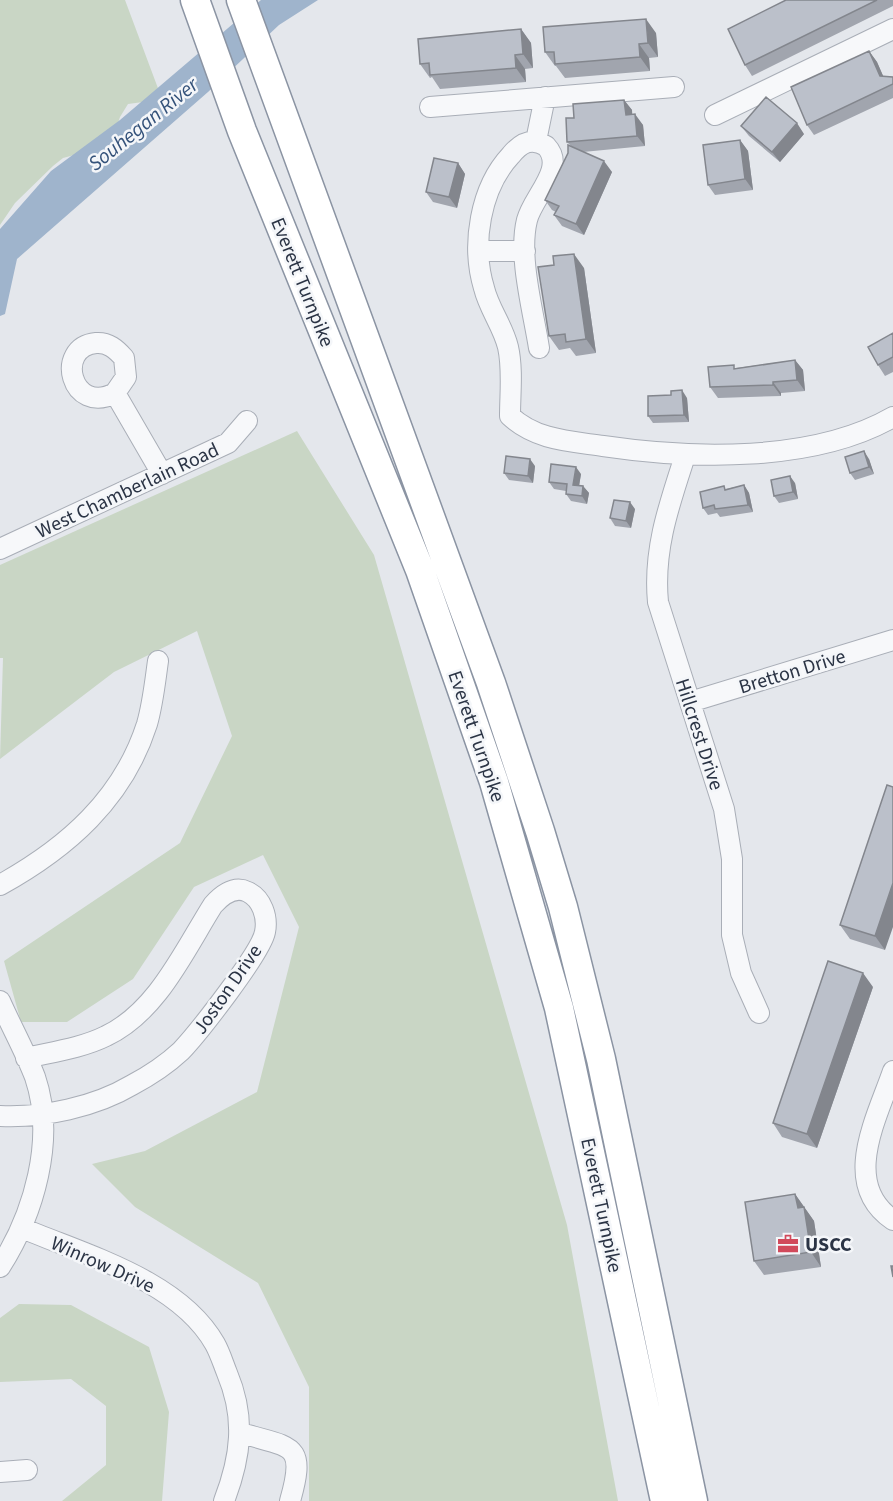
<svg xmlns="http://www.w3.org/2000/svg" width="893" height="1501" font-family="'Source Sans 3',sans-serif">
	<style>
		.green { fill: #c9d6c5 }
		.water { fill: #9fb4cc }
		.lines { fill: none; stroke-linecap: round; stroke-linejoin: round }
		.minor-casing { stroke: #a9aeb7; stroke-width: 22 }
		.highway-casing { stroke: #8b94a3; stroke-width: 31 }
		.minor { stroke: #f7f8fa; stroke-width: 20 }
		.highway { stroke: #fff; stroke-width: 28 }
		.wall { fill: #a1a5ae }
		.shaded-wall { fill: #83868d }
		.building { fill: #bbc0ca; stroke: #83868d; stroke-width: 1.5 }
		.labels { text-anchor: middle; stroke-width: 5; stroke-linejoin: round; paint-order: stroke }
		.street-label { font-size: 20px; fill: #2b3445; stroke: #f4f6f9 }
		.poi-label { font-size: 20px; font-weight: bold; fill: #2b3445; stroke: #f4f6f9; text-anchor: start }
		.water-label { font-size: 21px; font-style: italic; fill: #34527a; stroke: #f4f6f9 }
	</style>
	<rect width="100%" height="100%" fill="#e4e7ec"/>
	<!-- green -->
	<path class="green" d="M0 0H125L159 91 143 102 128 104 120 117 117 126 78 154 63 158 53 166 15 203 0 225Z
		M297 431 374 555 567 1225 618 1501H309V1387L258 1283 135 1207 92 1164 145 1151 257 1092 299 927 263 855 194 887 133 979 67 1022H21L4 961 180 843 232 736 197 631 114 672 0 759 3 658H0V565Z
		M19 1304 71 1305 149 1347 169 1412 162 1501H62L106 1465V1406L71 1379 0 1382V1318Z"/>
	<!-- water -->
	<path class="water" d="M261 0H318L279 25 208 92 17 259 5 314 0 316V229L51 171 120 120Z"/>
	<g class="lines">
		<defs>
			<path id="minor" d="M430 107 674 87
				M715 115 893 29
				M536 141 545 97
				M480 251H525
				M539 348C533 310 518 256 527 220 533 196 567 168 546 146 531 137 521 143 511 155 480 188 471 245 484 288 489 309 503 326 508 347 513 369 510 394 510 416 536 440 569 441 603 446 691 459 813 463 893 417
				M115 393C71 416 54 347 96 343 108 342 116 349 124 358L126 377 115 393 162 474
				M685 456C669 505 653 550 658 602L724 809 732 859V935L741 973 759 1013
				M0 549 228 443 247 421
				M690 702 893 640
				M0 885C67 848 123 799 147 724 153 703 155 682 158 661
				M0 1001C11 1026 25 1051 35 1077 56 1139 34 1214 0 1267
				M893 1071C877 1118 840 1184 893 1220
				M0 1116C43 1118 95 1107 132 1085 149 1076 167 1064 181 1051 198 1033 261 953 265 932 268 917 262 899 248 892 234 885 222 895 213 905 184 951 157 1012 106 1036 82 1048 52 1052 26 1058
				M22 1228C85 1255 179 1280 215 1344 220 1353 223 1363 227 1373 246 1418 241 1457 224 1501
				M241 1433C291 1448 307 1442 290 1501
				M0 1472 27 1470"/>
			<path id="highway" d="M195 0 242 131 420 570 494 782 559 1008 665 1501
				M241 0 491 683 540 831 563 907 601 1059 693 1501"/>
		</defs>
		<!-- minor casing -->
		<use href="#minor" class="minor-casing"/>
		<!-- highway casing -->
		<use href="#highway" class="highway-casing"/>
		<!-- minor -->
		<use href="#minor" class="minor"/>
		<!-- highway -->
		<use href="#highway" class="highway"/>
	</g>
	<!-- wall -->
	<path class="wall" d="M786 0H893V6L752 76 745 65Z
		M521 29 531 43 533 68 525 69 526 82 440 89 432 77 430 78 420 64Z
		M656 33 658 57 649 58 650 71 565 78 556 66H555L545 52Z
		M869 51 877 62 883 76 893 77V98L814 135 807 125Z
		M624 100 632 110V115L643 125 645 146 583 152 612 172 584 235 562 226 554 215 556 212 552 210 545 200 568 153 571 146 567 142 574 118Z
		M741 126 804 134 780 162 749 136Z
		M740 140 748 151 753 190 715 195 708 185Z
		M458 163 465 174 457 208 433 202 426 192Z
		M584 268 596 353 576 356 570 348 559 350 549 336Z
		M893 333V372L885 376 878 365Z
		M795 360 803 370 805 391 781 393V396L718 398 710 387 736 368Z
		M687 398 689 422 653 423 648 416Z
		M869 459 874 474 855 480 850 473Z
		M535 466 533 483 509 480 504 473Z
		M581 474 579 486H583L589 493 587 504 571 501 566 494V491L554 489 549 482Z
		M795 483 798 499 779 503 774 496Z
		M744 485 749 493 753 512 720 517 717 513 708 515 703 508 726 489Z
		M635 509 631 528 615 526 610 518Z
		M887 785 885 950 850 939 840 925Z
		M873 987 817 1148 782 1137 773 1123Z
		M795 1194 814 1221 821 1267 764 1275 754 1261Z"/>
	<!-- shaded-wall -->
	<path class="shaded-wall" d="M646 19 656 33 658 57 648 43Z
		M521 29 531 43 533 68 523 54Z
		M639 44 649 58 650 71 640 57Z
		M869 51 877 62 888 87 880 76Z
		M515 55 525 69 526 82 516 68Z
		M624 100 632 110 633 126 626 115Z
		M635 114 643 125 645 146 637 136Z
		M797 123 804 134 780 162 772 152Z
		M740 140 748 151 753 190 745 179Z
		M604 161 612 172 584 235 576 224Z
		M458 163 465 174 457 208 449 197Z
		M574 254 584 268 596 353 586 339Z
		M795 360 803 370 805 391 797 380Z
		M773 382 781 393V396L773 385Z
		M682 390 687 398 689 422 684 415Z
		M864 451 869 459 874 474 869 467Z
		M530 459 535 466 533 483 528 476Z
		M576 467 581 474 578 492 573 485Z
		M790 476 795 483 798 499 793 492Z
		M744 485 749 493 753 512 748 505Z
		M583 486 589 493 587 504 582 496Z
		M630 502 635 509 631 528 626 521Z
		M893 883V927L885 950 875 936Z
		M863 973 873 987 817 1148 807 1134Z
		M795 1194 814 1221 821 1267 811 1252 798 1208Z"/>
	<!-- building -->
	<path class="building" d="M786 0H877L745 65 728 29Z
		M646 19 648 43 639 44 640 57 555 64 554 52H545L543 27Z
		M521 29 523 54 515 55 516 68 430 75 429 63 420 64 418 39Z
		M869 51 880 76 893 77V84L807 125 791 87Z
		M766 97 797 123 772 152 741 126Z
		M624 100 626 115 635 114 637 136 567 142 566 118H574L573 104Z
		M740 140 745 179 708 185 703 145Z
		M568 145 604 161 576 224 554 215 559 206 545 200 568 153Z
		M434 158 458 163 449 197 426 192Z
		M574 254 586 339 566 342 565 334 549 336 538 267 554 265 553 256Z
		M893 333V357L878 365 868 347Z
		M795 360 797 380 773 382V385L710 387 708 367 734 365V369Z
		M682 390 684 415 648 416V396L671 395V391Z
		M864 451 869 467 850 473 845 457Z
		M506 456 530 459 528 476 504 473Z
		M551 464 576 467 573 485 583 486 582 496 566 494 567 484 549 482Z
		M790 476 793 492 774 496 771 480Z
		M744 485 748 505 715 509 714 505 703 508 700 492 724 486 725 490Z
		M614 500 630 502 626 521 610 518Z
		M887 785 893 787V883L875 936 840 925Z
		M828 961 863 973 807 1134 773 1123Z
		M795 1194 798 1208 804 1207 811 1252 754 1261 745 1202Z
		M891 1266H893V1277Z"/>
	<!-- icons -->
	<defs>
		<symbol id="office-bare" viewBox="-9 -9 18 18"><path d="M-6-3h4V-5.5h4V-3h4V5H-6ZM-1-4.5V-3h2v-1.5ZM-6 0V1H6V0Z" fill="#d1495b" stroke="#f4f6f9" stroke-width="2.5" paint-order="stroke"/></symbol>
	</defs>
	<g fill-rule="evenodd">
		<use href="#office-bare" x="773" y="1229" width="30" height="30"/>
	</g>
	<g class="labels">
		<!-- street labels -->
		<g class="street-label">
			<text transform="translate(303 282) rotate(68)" y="7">Everett Turnpike</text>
			<text transform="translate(127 490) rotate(-25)" y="7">West Chamberlain Road</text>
			<text transform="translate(792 671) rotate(-17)" y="7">Bretton Drive</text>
			<text transform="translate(700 734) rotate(72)" y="7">Hillcrest Drive</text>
			<text transform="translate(477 736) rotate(71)" y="7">Everett Turnpike</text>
			<text transform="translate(227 989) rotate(-55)" y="7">Joston Drive</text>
			<text transform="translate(602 1205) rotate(78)" y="7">Everett Turnpike</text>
			<text transform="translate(103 1264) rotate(24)" y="7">Winrow Drive</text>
		</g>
		<!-- poi labels -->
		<g class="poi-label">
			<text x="805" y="1251">USCC</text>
		</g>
		<!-- water labels -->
		<g class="water-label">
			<text transform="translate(143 124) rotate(-39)" y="7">Souhegan River</text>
		</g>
	</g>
</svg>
